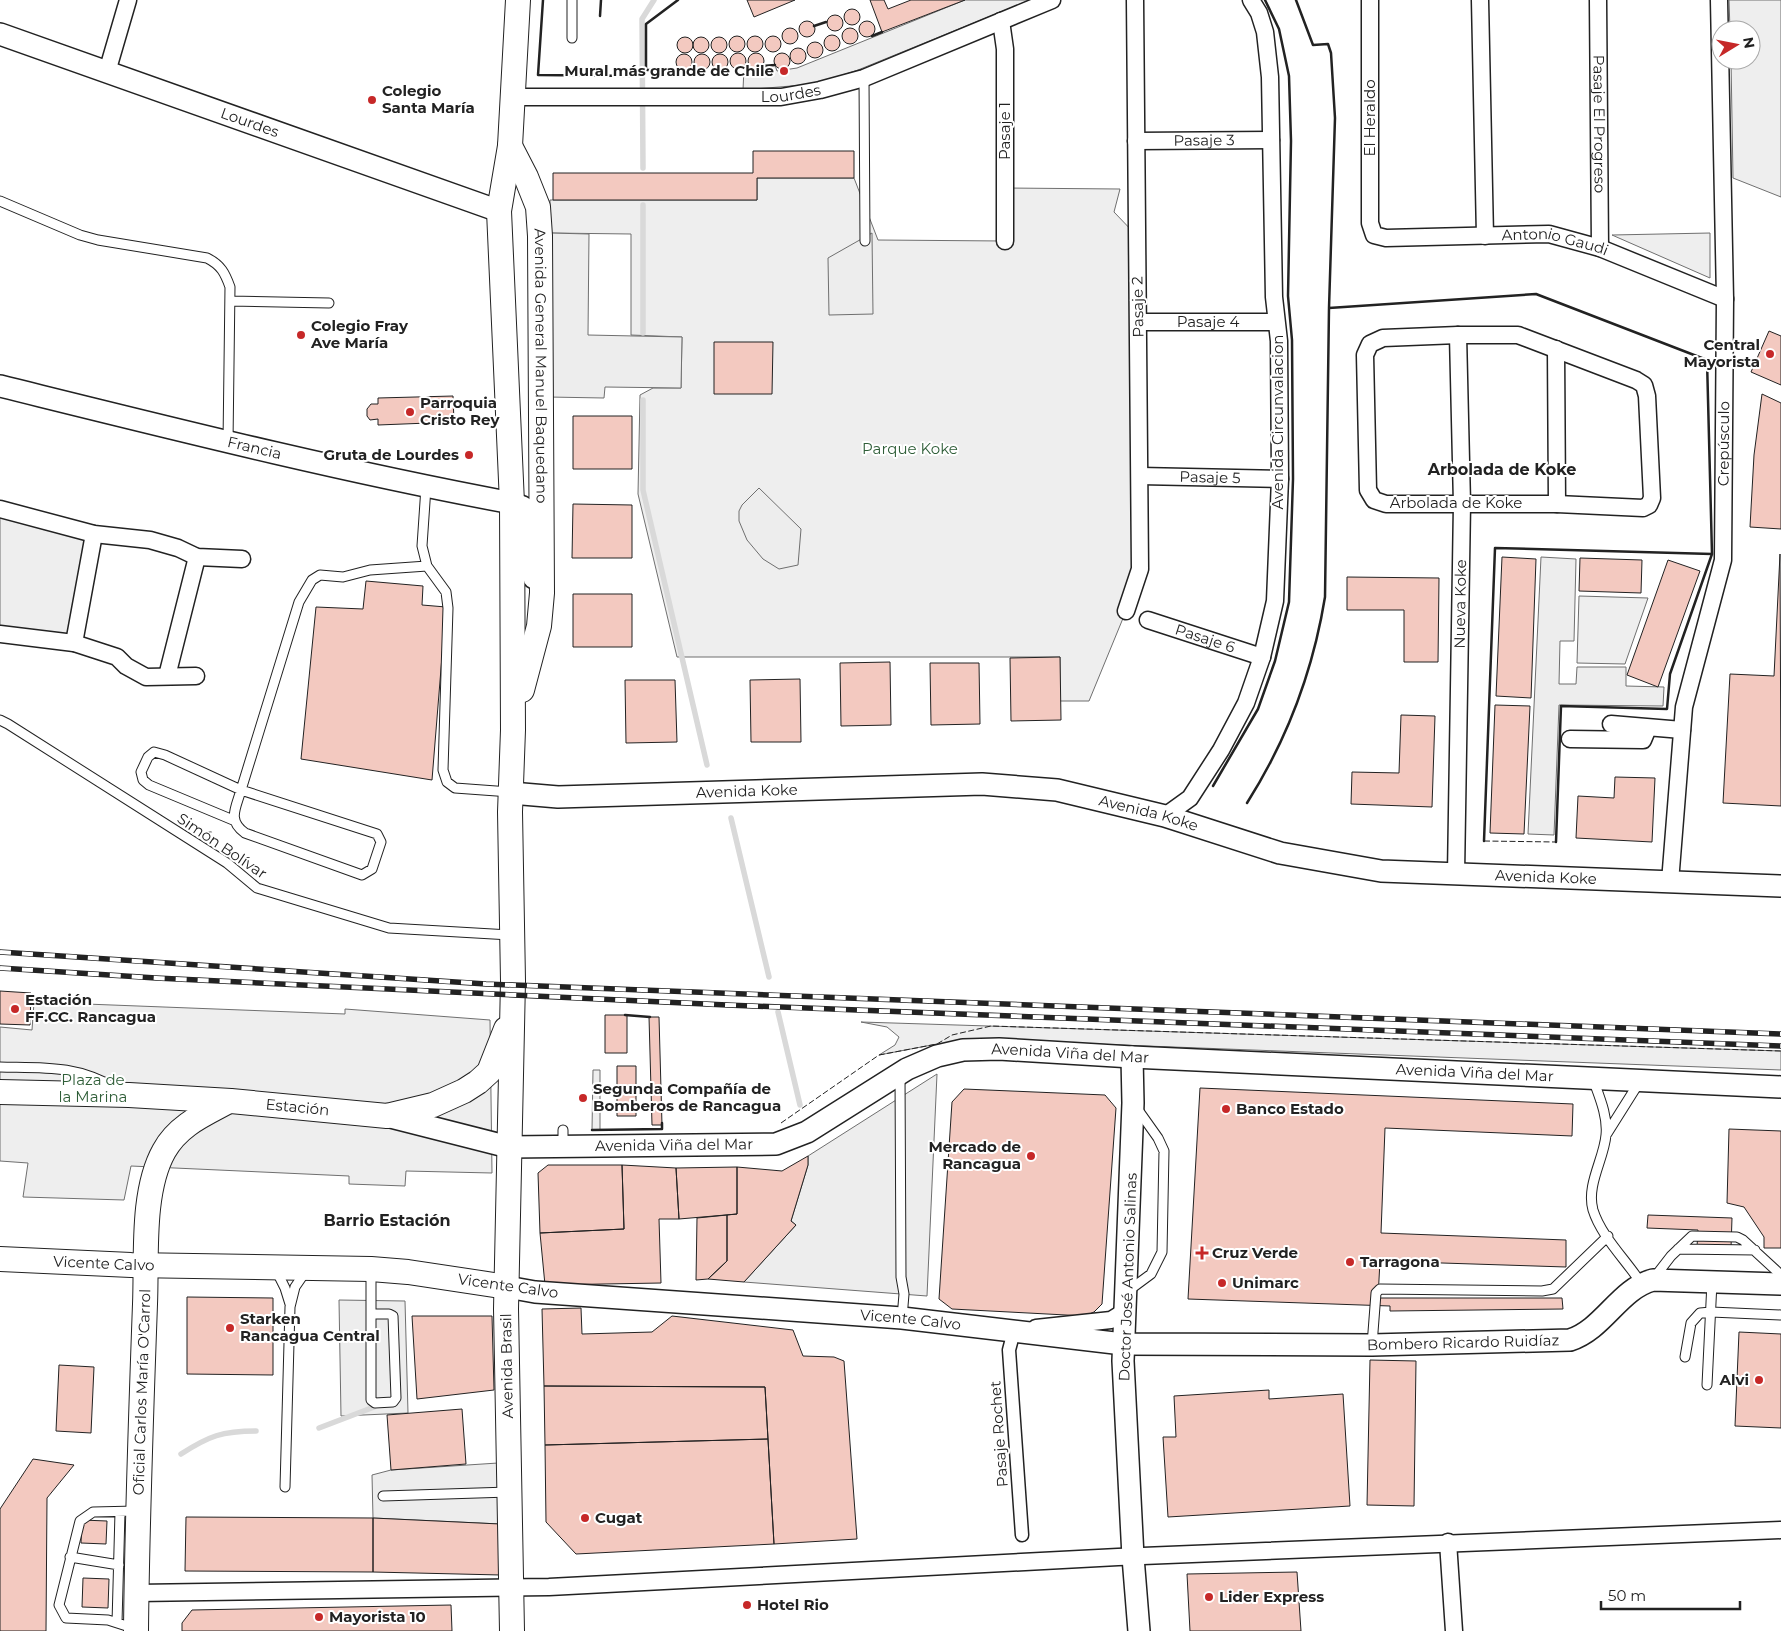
<svg xmlns="http://www.w3.org/2000/svg" width="1781" height="1631" font-family="Montserrat,sans-serif">
	<style>
		.green { fill: #eee; stroke: #6f6f6f }
		.parking { fill: #ededed; stroke: #6f6f6f }
		.lines { fill: none; stroke-linecap: round; stroke-linejoin: round }
		.stream { stroke: #d9d9d9; stroke-width: 5.5 }
		.building { fill: #f3c9c0; stroke: #222 }
		.service-casing { stroke: #222; stroke-width: 11 }
		.pedestrian-casing { stroke: #222; stroke-width: 15 }
		.minor-casing { stroke: #222; stroke-width: 19 }
		.tertiary-casing { stroke: #222; stroke-width: 24 }
		.secondary-casing { stroke: #222; stroke-width: 26 }
		.service { stroke: #fff; stroke-width: 9 }
		.pedestrian { stroke: #fff; stroke-width: 12 }
		.minor { stroke: #fff; stroke-width: 16 }
		.tertiary { stroke: #fff; stroke-width: 21 }
		.secondary { stroke: #fff; stroke-width: 24 }
		.rail-casing { stroke: #222; stroke-width: 5.5 }
		.rail { stroke: #fff; stroke-width: 4; stroke-dasharray: 11; stroke-linecap: butt }
		.fence { stroke: #222; stroke-width: 1; stroke-dasharray: 6 2.5; stroke-linecap: butt }
		.wall { stroke: #222; stroke-width: 2.5 }
		.poi-dot { fill: #c62828; stroke: #fff; stroke-width: 2 }
		.labels { text-anchor: middle; stroke-width: 4; stroke-linejoin: round; paint-order: stroke }
		.poi-label { font-size: 15px; font-weight: bold; fill: #222; stroke: #fff; text-anchor: start }
		.street-label { font-size: 15px; fill: #222; stroke: #fff }
		.park-label { font-size: 15px; fill: #2f5e38; stroke: #fff }
		.neighbourhood-label { font-size: 16px; font-weight: bold; fill: #222; stroke: #fff }
	</style>
	<rect width="100%" height="100%" fill="#fff"/>
	<!-- green -->
	<path class="green" d="M965 0H1030L858 70 815 84 743 90 744 67 757 69 775 65 777 71 797 68Z
		M1729 0H1781V197L1733 178 1731 60H1751V30H1730Z
		M757 178H854L878 240 1004 241 1005 188 1120 189 1114 212 1137 236 1140 569 1126 611 1089 701H1060V657H677L638 494 640 395 653 388H681L682 337 631 335V234L550 233V200H757Z
		M1710 233V278L1612 235Z
		M0 516 88 535 72 638 0 630Z
		M1579 596 1648 598 1625 664 1577 663Z
		M34 1002 345 1014V1009L490 1020 492 1173 406 1171 405 1186 349 1184V1176L131 1166 124 1200 23 1197 28 1163 0 1161V1027L32 1030Z
		M861 1022 1781 1051V1070L1015 1041 939 1048 937 1044 879 1055 895 1045 899 1037 887 1027Z
		M593 1070H600V1130H592Z"/>
	<!-- parking -->
	<path class="parking" d="M550 233 589 234 588 335 682 337 681 388 605 387 604 398 548 397Z
		M872 233 873 314 829 315 828 258Z
		M759 488 801 529 798 565 779 569 763 559 747 540 739 521V511L742 505Z
		M1541 557 1576 559 1574 641H1560L1559 684H1576L1577 667H1626V686L1664 687 1663 706 1559 705 1554 835 1528 834Z
		M937 1074 927 1296 744 1282 796 1225 791 1221 808 1165V1156Z
		M339 1300 405 1301 408 1413 341 1416Z
		M498 1463 500 1524 373 1518 372 1475 391 1470Z"/>
	<g class="lines">
		<!-- stream -->
		<path class="stream" d="M643 168 642 19 654 0
			M643 333V205
			M643 400V490L707 765
			M731 818 769 977
			M778 1012 800 1105
			M319 1428 374 1407
			M181 1454C209 1436 222 1431 256 1431"/>
	</g>
	<!-- building -->
	<path class="building" d="M747 0H795L754 17Z
		M870 0H884L888 9 911 0H965L882 32Z
		M844 17a8 8 0 1 1 16 0a8 8 0 1 1-16 0Z
		M827 23a8 8 0 1 1 16 0a8 8 0 1 1-16 0Z
		M859 29a8 8 0 1 1 16 0a8 8 0 1 1-16 0Z
		M799 29a8 8 0 1 1 16 0a8 8 0 1 1-16 0Z
		M782 36a8 8 0 1 1 16 0a8 8 0 1 1-16 0Z
		M842 36a8 8 0 1 1 16 0a8 8 0 1 1-16 0Z
		M824 43a8 8 0 1 1 16 0a8 8 0 1 1-16 0Z
		M729 44a8 8 0 1 1 16 0a8 8 0 1 1-16 0Z
		M765 44a8 8 0 1 1 16 0a8 8 0 1 1-16 0Z
		M747 44a8 8 0 1 1 16 0a8 8 0 1 1-16 0Z
		M677 45a8 8 0 1 1 16 0a8 8 0 1 1-16 0Z
		M693 45a8 8 0 1 1 16 0a8 8 0 1 1-16 0Z
		M711 45a8 8 0 1 1 16 0a8 8 0 1 1-16 0Z
		M807 50a8 8 0 1 1 16 0a8 8 0 1 1-16 0Z
		M790 56a8 8 0 1 1 16 0a8 8 0 1 1-16 0Z
		M774 61a8 8 0 1 1 16 0a8 8 0 1 1-16 0Z
		M730 61a8 8 0 1 1 16 0a8 8 0 1 1-16 0Z
		M748 61a8 8 0 1 1 16 0a8 8 0 1 1-16 0Z
		M676 62a8 8 0 1 1 16 0a8 8 0 1 1-16 0Z
		M694 62a8 8 0 1 1 16 0a8 8 0 1 1-16 0Z
		M712 62a8 8 0 1 1 16 0a8 8 0 1 1-16 0Z
		M753 151H854V178H757V200H553V173H753Z
		M1769 331 1781 336V385L1751 372Z
		M714 342H773L772 394H714Z
		M1762 394 1781 403V529L1750 527 1754 455Z
		M453 396 454 422 378 425V419L370 420 367 416V409L371 404H378V398Z
		M573 416H632V469H573Z
		M573 504 632 505V558H572Z
		M1780 554 1781 806 1723 803 1730 674 1774 676Z
		M1502 557 1536 559 1531 698 1496 696Z
		M1580 558 1642 560 1641 593 1579 591Z
		M1668 560 1700 571 1658 687 1627 675Z
		M1347 577 1439 578 1438 662H1404V610H1347Z
		M366 581 423 586 422 605 446 607 432 780 301 759 316 607 363 609Z
		M573 594H632V647H573Z
		M1060 657 1061 720 1011 721 1010 658Z
		M890 662 891 725 841 726 840 663Z
		M930 663H979L980 724 931 725Z
		M800 679 801 742H751L750 680Z
		M625 680H675L677 742 626 743Z
		M1495 705 1530 706 1524 834 1490 833Z
		M1401 715 1435 716 1432 807 1351 804 1352 772 1399 773Z
		M1615 777 1655 778 1652 842 1576 838 1578 796 1614 798Z
		M0 991 31 993 30 1025 0 1024Z
		M605 1015H627V1053H605Z
		M649 1017H659L662 1125H652Z
		M617 1066H636V1116H617Z
		M1200 1088 1573 1104 1572 1136 1385 1128 1381 1233 1566 1240V1267L1380 1261 1378 1298H1562L1563 1309 1390 1311V1306L1188 1299Z
		M964 1089 1105 1095 1116 1108 1102 1304 1094 1312 1085 1316 952 1309 939 1299 952 1102Z
		M1729 1129 1781 1131V1248H1764V1237L1744 1207 1727 1203Z
		M808 1156V1165L791 1221 796 1225 744 1282 708 1279 727 1261V1215L737 1214V1167L782 1171Z
		M548 1165H622L624 1229 540 1233 538 1173Z
		M622 1165 676 1168 679 1219H659L661 1283 545 1285 540 1233 624 1229Z
		M737 1167V1214L679 1219 676 1168Z
		M727 1215V1261L708 1279 696 1280 697 1218Z
		M1648 1215 1732 1218 1731 1248 1697 1247 1698 1230 1647 1228Z
		M187 1297 273 1298V1375L187 1374Z
		M581 1308 582 1334 652 1332 672 1316 793 1330 803 1356 834 1357 844 1361 857 1539 774 1544 765 1387 544 1386 542 1309Z
		M412 1316H492L494 1390 417 1399Z
		M1739 1332 1781 1334V1428L1735 1426Z
		M1370 1360 1416 1361 1414 1506 1367 1505Z
		M59 1365 94 1367 91 1433 56 1431Z
		M544 1386 765 1387 768 1439 545 1445Z
		M1269 1390V1399L1343 1394 1350 1506 1168 1517 1163 1437H1176L1174 1396Z
		M462 1409 466 1464 391 1470 387 1415Z
		M768 1439 774 1544 576 1554 546 1522 545 1445Z
		M33 1459 74 1465 47 1498 46 1631H0V1509Z
		M186 1517 373 1518V1572L185 1571Z
		M373 1518 500 1524 501 1575 373 1572Z
		M82 1520 107 1521 106 1544 81 1543Z
		M1297 1572 1301 1631H1190L1187 1574Z
		M83 1578 109 1579 108 1608 82 1607Z
		M451 1605 452 1631H182V1623L192 1610Z"/>
	<g class="lines">
		<defs>
			<path id="service" d="M572 0V38
				M864 78 865 241
				M0 201 80 235 98 240 207 258C221 265 225 273 230 287L228 442
				M230 301 329 303
				M426 487 422 546 427 566 446 592 448 608 443 770 447 782 455 788 511 792
				M0 720 8 724 227 863 257 888 389 928 511 935
				M241 790 377 834 381 842 372 869 362 875 245 833C227 820 236 808 241 790Z
				M233 820 149 785 143 780 141 772 148 757 154 752 165 755 241 790 299 602 312 580 320 575 343 577 370 570 427 566
				M0 1067C44 1068 76 1065 115 1088
				M900 1074 901 1277 904 1294 902 1318
				M1593 1079C1599 1096 1608 1116 1606 1135 1604 1159 1586 1185 1593 1210 1601 1236 1626 1260 1641 1283
				M563 1130V1147
				M1606 1135 1640 1081
				M1678 1249 1755 1250
				M276 1270 285 1288 290 1304
				M371 1271V1400L375 1403 393 1402 396 1398 393 1316 389 1314H371
				M1654 1278 1671 1256 1692 1236 1737 1237 1743 1240 1781 1275
				M1128 1291 1151 1274 1162 1252 1164 1151 1158 1138 1136 1107
				M1372 1345 1376 1293 1380 1289 1542 1291 1553 1289 1608 1236
				M1685 1357 1691 1323 1700 1313 1711 1312 1781 1315
				M1707 1385 1712 1282
				M285 1487 290 1307 295 1287 306 1271
				M383 1496 509 1492
				M70 1557 119 1565
				M117 1623 120 1512
				M136 1629 108 1620 66 1618 59 1605 80 1521 93 1512 136 1511"/>
			<path id="pedestrian" d="M1014 1331 1009 1350 1022 1535"/>
			<g id="minor">
				<path id="s1" d="M1370 0V223L1374 235 1386 238 1549 234 1600 248 1725 299"/>
				<path d="M1480 0 1485 236"/>
				<path id="s2" d="M1598 0 1600 248"/>
				<path d="M1001 21 1005 49V241"/>
				<path d="M107 72 128 0"/>
				<path id="s3" d="M512 97H781L820 90 864 78 1052 0"/>
				<path id="s4" d="M1136 141 1271 140"/>
				<path id="s5" d="M1139 322H1276"/>
				<path d="M1458 335H1518L1636 380 1644 385 1647 396 1652 498 1649 505 1643 508 1557 504H1386L1374 500 1368 490 1365 355 1370 344 1383 338Z"/>
				<path d="M1556 349 1557 504"/>
				<path id="s6" d="M1140 476 1280 479"/>
				<path d="M0 509 94 534 150 540 178 548 197 557 242 559"/>
				<path d="M1126 611 1140 569 1135 0"/>
				<path id="s7" d="M1148 620 1262 657"/>
				<path d="M0 634 74 643 117 657 126 666 146 677 196 676"/>
				<path d="M74 643 94 534"/>
				<path d="M167 676 197 557"/>
				<path d="M1611 724 1682 730"/>
				<path d="M1570 739 1643 740 1648 728"/>
				<path d="M1165 816 1190 798 1221 750 1246 703 1262 657 1275 601 1280 479 1279 341 1274 297 1270 77 1265 32 1259 13 1251 0"/>
				<path id="s8" d="M1456 874 1462 504 1458 335"/>
				<path id="s9" d="M1670 882 1684 707 1723 560 1725 299 1719 0"/>
				<path d="M1036 1328 1111 1320 1124 1312"/>
				<path d="M1448 1542 1454 1631"/>
				<path d="M137 1593 549 1587 1118 1557 1781 1530"/>
			</g>
			<g id="tertiary">
				<path id="s10" d="M0 34 499 211"/>
				<path id="s11" d="M0 386C170 428 340 471 512 503L523 507 528 515 534 578"/>
				<path id="s12" d="M511 793 558 797 982 784 1057 790 1165 816 1280 853 1381 871 1781 886"/>
				<path d="M1132 1057 1133 1103 1123 1361 1133 1557 1139 1631"/>
				<path id="s13" d="M387 1116 509 1147 776 1144 807 1132 907 1069 937 1056 963 1050 999 1049 1132 1057 1781 1087"/>
				<path id="s14" d="M507 1287 535 1292 902 1318 1123 1344 1372 1345 1570 1340C1604 1329 1619 1289 1653 1280L1781 1284"/>
			</g>
			<g id="secondary">
				<path id="s15" d="M510 146 526 177 538 207 540 236 542 593 539 626 522 690"/>
				<path id="s16" d="M0 1092 129 1095 231 1101 387 1116 433 1105 464 1091 478 1082 489 1072 506 1029"/>
				<path id="s17" d="M0 1259 131 1265 371 1269 408 1272 507 1287"/>
				<path id="s18" d="M136 1631C137 1522 141 1413 145 1304 147 1258 141 1192 164 1151 178 1125 205 1114 229 1101"/>
				<path d="M512 1631 506 1309 513 981 510 812 513 730 512 503 499 211 510 146 518 0"/>
			</g>
		</defs>
		<!-- service casing -->
		<use href="#service" class="service-casing"/>
		<!-- pedestrian casing -->
		<use href="#pedestrian" class="pedestrian-casing"/>
		<!-- minor casing -->
		<use href="#minor" class="minor-casing"/>
		<!-- tertiary casing -->
		<use href="#tertiary" class="tertiary-casing"/>
		<!-- secondary casing -->
		<use href="#secondary" class="secondary-casing"/>
		<!-- service -->
		<use href="#service" class="service"/>
		<!-- pedestrian -->
		<use href="#pedestrian" class="pedestrian"/>
		<!-- minor -->
		<use href="#minor" class="minor"/>
		<!-- tertiary -->
		<use href="#tertiary" class="tertiary"/>
		<!-- secondary -->
		<use href="#secondary" class="secondary"/>
		<defs>
			<path id="rail" d="M0 952 486 984 1781 1034
				M0 968 156 978 727 1005 1781 1046"/>
		</defs>
		<!-- rail casing -->
		<use href="#rail" class="rail-casing"/>
		<!-- rail -->
		<use href="#rail" class="rail"/>
		<!-- fence -->
		<path class="fence" d="M1484 841 1556 842
			M781 1123 879 1055 937 1044 952 1035 991 1026 1781 1051"/>
		<!-- wall -->
		<path class="wall" d="M543 0 538 75 636 76V70H685
			M1296 0 1313 45 1328 44 1331 53 1335 118 1329 308
			M600 16 601 0
			M814 26 826 22
			M872 36 882 32
			M763 66 775 65
			M744 67H750
			M646 70V24L678 0
			M1213 786 1258 709 1275 661 1289 602 1293 479 1292 340 1288 296 1291 141 1289 76 1279 29 1265 0
			M1247 803C1287 740 1313 671 1325 597L1329 308 1536 294 1707 360 1712 554
			M1484 841 1495 548 1712 554 1670 674 1667 709 1561 706 1556 842
			M625 1015 650 1017
			M592 1130 662 1129V1123"/>
	</g>
	<!-- markers -->
	<g class="poi-dot">
		<circle cx="784" cy="71" r="5"/>
		<circle cx="372" cy="100" r="5"/>
		<circle cx="301" cy="335" r="5"/>
		<circle cx="1770" cy="354" r="5"/>
		<circle cx="410" cy="412" r="5"/>
		<circle cx="469" cy="455" r="5"/>
		<circle cx="15" cy="1009" r="5"/>
		<circle cx="583" cy="1098" r="5"/>
		<circle cx="1226" cy="1109" r="5"/>
		<circle cx="1031" cy="1156" r="5"/>
		<path d="M1199.5 1245.5h5v5h5v5h-5v5h-5v-5h-5v-5h5z"/>
		<circle cx="1350" cy="1262" r="5"/>
		<circle cx="1222" cy="1283" r="5"/>
		<circle cx="230" cy="1328" r="5"/>
		<circle cx="1759" cy="1380" r="5"/>
		<circle cx="585" cy="1518" r="5"/>
		<circle cx="1209" cy="1597" r="5"/>
		<circle cx="747" cy="1605" r="5"/>
		<circle cx="319" cy="1617" r="5"/>
	</g>
	<g class="labels">
		<!-- poi labels -->
		<g class="poi-label">
			<text x="774" y="76" text-anchor="end">Mural más grande de Chile</text>
			<text x="382" y="96">Colegio<tspan x="382" dy="17">Santa María</tspan></text>
			<text x="311" y="331">Colegio Fray<tspan x="311" dy="17">Ave María</tspan></text>
			<text x="1760" y="350" text-anchor="end">Central<tspan x="1760" dy="17">Mayorista</tspan></text>
			<text x="420" y="408">Parroquia<tspan x="420" dy="17">Cristo Rey</tspan></text>
			<text x="459" y="460" text-anchor="end">Gruta de Lourdes</text>
			<text x="25" y="1005">Estación<tspan x="25" dy="17">FF.CC. Rancagua</tspan></text>
			<text x="593" y="1094">Segunda Compañía de<tspan x="593" dy="17">Bomberos de Rancagua</tspan></text>
			<text x="1236" y="1114">Banco Estado</text>
			<text x="1021" y="1152" text-anchor="end">Mercado de<tspan x="1021" dy="17">Rancagua</tspan></text>
			<text x="1212" y="1258">Cruz Verde</text>
			<text x="1360" y="1267">Tarragona</text>
			<text x="1232" y="1288">Unimarc</text>
			<text x="240" y="1324">Starken<tspan x="240" dy="17">Rancagua Central</tspan></text>
			<text x="1749" y="1385" text-anchor="end">Alvi</text>
			<text x="595" y="1523">Cugat</text>
			<text x="1219" y="1602">Lider Express</text>
			<text x="757" y="1610">Hotel Rio</text>
			<text x="329" y="1622">Mayorista 10</text>
		</g>
		<!-- street labels -->
		<g class="street-label">
			<text dy="5" stroke="none"><textPath href="#s3" startOffset="279">Lourdes</textPath></text>
			<text transform="translate(1370 118) rotate(-90)" y="5">El Heraldo</text>
			<text dy="5" stroke="none"><textPath href="#s10" startOffset="265">Lourdes</textPath></text>
			<text dy="5" stroke="none"><textPath href="#s2" startOffset="124">Pasaje El Progreso</textPath></text>
			<text transform="translate(1005 131) rotate(-90)" y="5">Pasaje 1</text>
			<text dy="5" stroke="none"><textPath href="#s4" startOffset="68">Pasaje 3</textPath></text>
			<text dy="5" stroke="none"><textPath href="#s1" startOffset="418">Antonio Gaudi</textPath></text>
			<text transform="translate(1138 307) rotate(-91)" y="5">Pasaje 2</text>
			<text dy="5" stroke="none"><textPath href="#s5" startOffset="69">Pasaje 4</textPath></text>
			<text dy="5" stroke="none"><textPath href="#s15" startOffset="226">Avenida General Manuel Baquedano</textPath></text>
			<text transform="translate(1278 422) rotate(-90)" y="5">Avenida Circunvalacion</text>
			<text dy="5" stroke="none"><textPath href="#s9" startOffset="444">Crepúsculo</textPath></text>
			<text dy="5" stroke="none"><textPath href="#s11" startOffset="262">Francia</textPath></text>
			<text dy="5" stroke="none"><textPath href="#s6" startOffset="70">Pasaje 5</textPath></text>
			<text x="1456" y="508">Arbolada de Koke</text>
			<text dy="5" stroke="none"><textPath href="#s8" startOffset="270">Nueva Koke</textPath></text>
			<text dy="5" stroke="none"><textPath href="#s7" startOffset="60">Pasaje 6</textPath></text>
			<text dy="5" stroke="none"><textPath href="#s12" startOffset="236">Avenida Koke</textPath></text>
			<text dy="5" stroke="none"><textPath href="#s12" startOffset="641">Avenida Koke</textPath></text>
			<text transform="translate(222 846) rotate(34)" y="5">Simón Bolívar</text>
			<text dy="5" stroke="none"><textPath href="#s12" startOffset="1046">Avenida Koke</textPath></text>
			<text dy="5" stroke="none"><textPath href="#s13" startOffset="711">Avenida Viña del Mar</textPath></text>
			<text dy="5" stroke="none"><textPath href="#s13" startOffset="1116">Avenida Viña del Mar</textPath></text>
			<text dy="5" stroke="none"><textPath href="#s16" startOffset="298">Estación</textPath></text>
			<text dy="5" stroke="none"><textPath href="#s13" startOffset="291">Avenida Viña del Mar</textPath></text>
			<text dy="5" stroke="none"><textPath href="#s17" startOffset="104">Vicente Calvo</textPath></text>
			<text transform="translate(1128 1277) rotate(-88)" y="5">Doctor José Antonio Salinas</text>
			<text transform="translate(508 1286) rotate(8)" y="5">Vicente Calvo</text>
			<text dy="5" stroke="none"><textPath href="#s14" startOffset="405">Vicente Calvo</textPath></text>
			<text dy="5" stroke="none"><textPath href="#s14" startOffset="959">Bombero Ricardo Ruidíaz</textPath></text>
			<text transform="translate(507 1366) rotate(-91)" y="5">Avenida Brasil</text>
			<text dy="5" stroke="none"><textPath href="#s18" startOffset="239">Oficial Carlos María O'Carrol</textPath></text>
			<text transform="translate(999 1434) rotate(-94)" y="5">Pasaje Rochet</text>
		</g>
		<!-- park labels -->
		<g class="park-label">
			<text x="910" y="454">Parque Koke</text>
			<text x="93" y="1085">Plaza de<tspan x="93" dy="17">la Marina</tspan></text>
		</g>
		<!-- neighbourhood labels -->
		<g class="neighbourhood-label">
			<text x="1502" y="475">Arbolada de Koke</text>
			<text x="387" y="1226">Barrio Estación</text>
		</g>
	</g>
	<!-- north arrow -->
	<g transform="translate(1736 45) rotate(80)"><circle r="24" fill="#ffffff" stroke="#a7a7a7"/>
	<path d="M0-4L9 19L0 12L-9 19Z" fill="#c62828"/>
	<text y="-8" font-size="14" font-weight="bold" text-anchor="middle" fill="#222222">N</text>
	</g>
	<!-- scale -->
	<path d="M1601 1601v8h139v-8" fill="none" stroke="#222222" stroke-width="2.5"/>
	<text x="1608" y="1601" font-size="15" fill="#222222" stroke="#ffffff" stroke-width="4" paint-order="stroke">50 m</text>
</svg>
